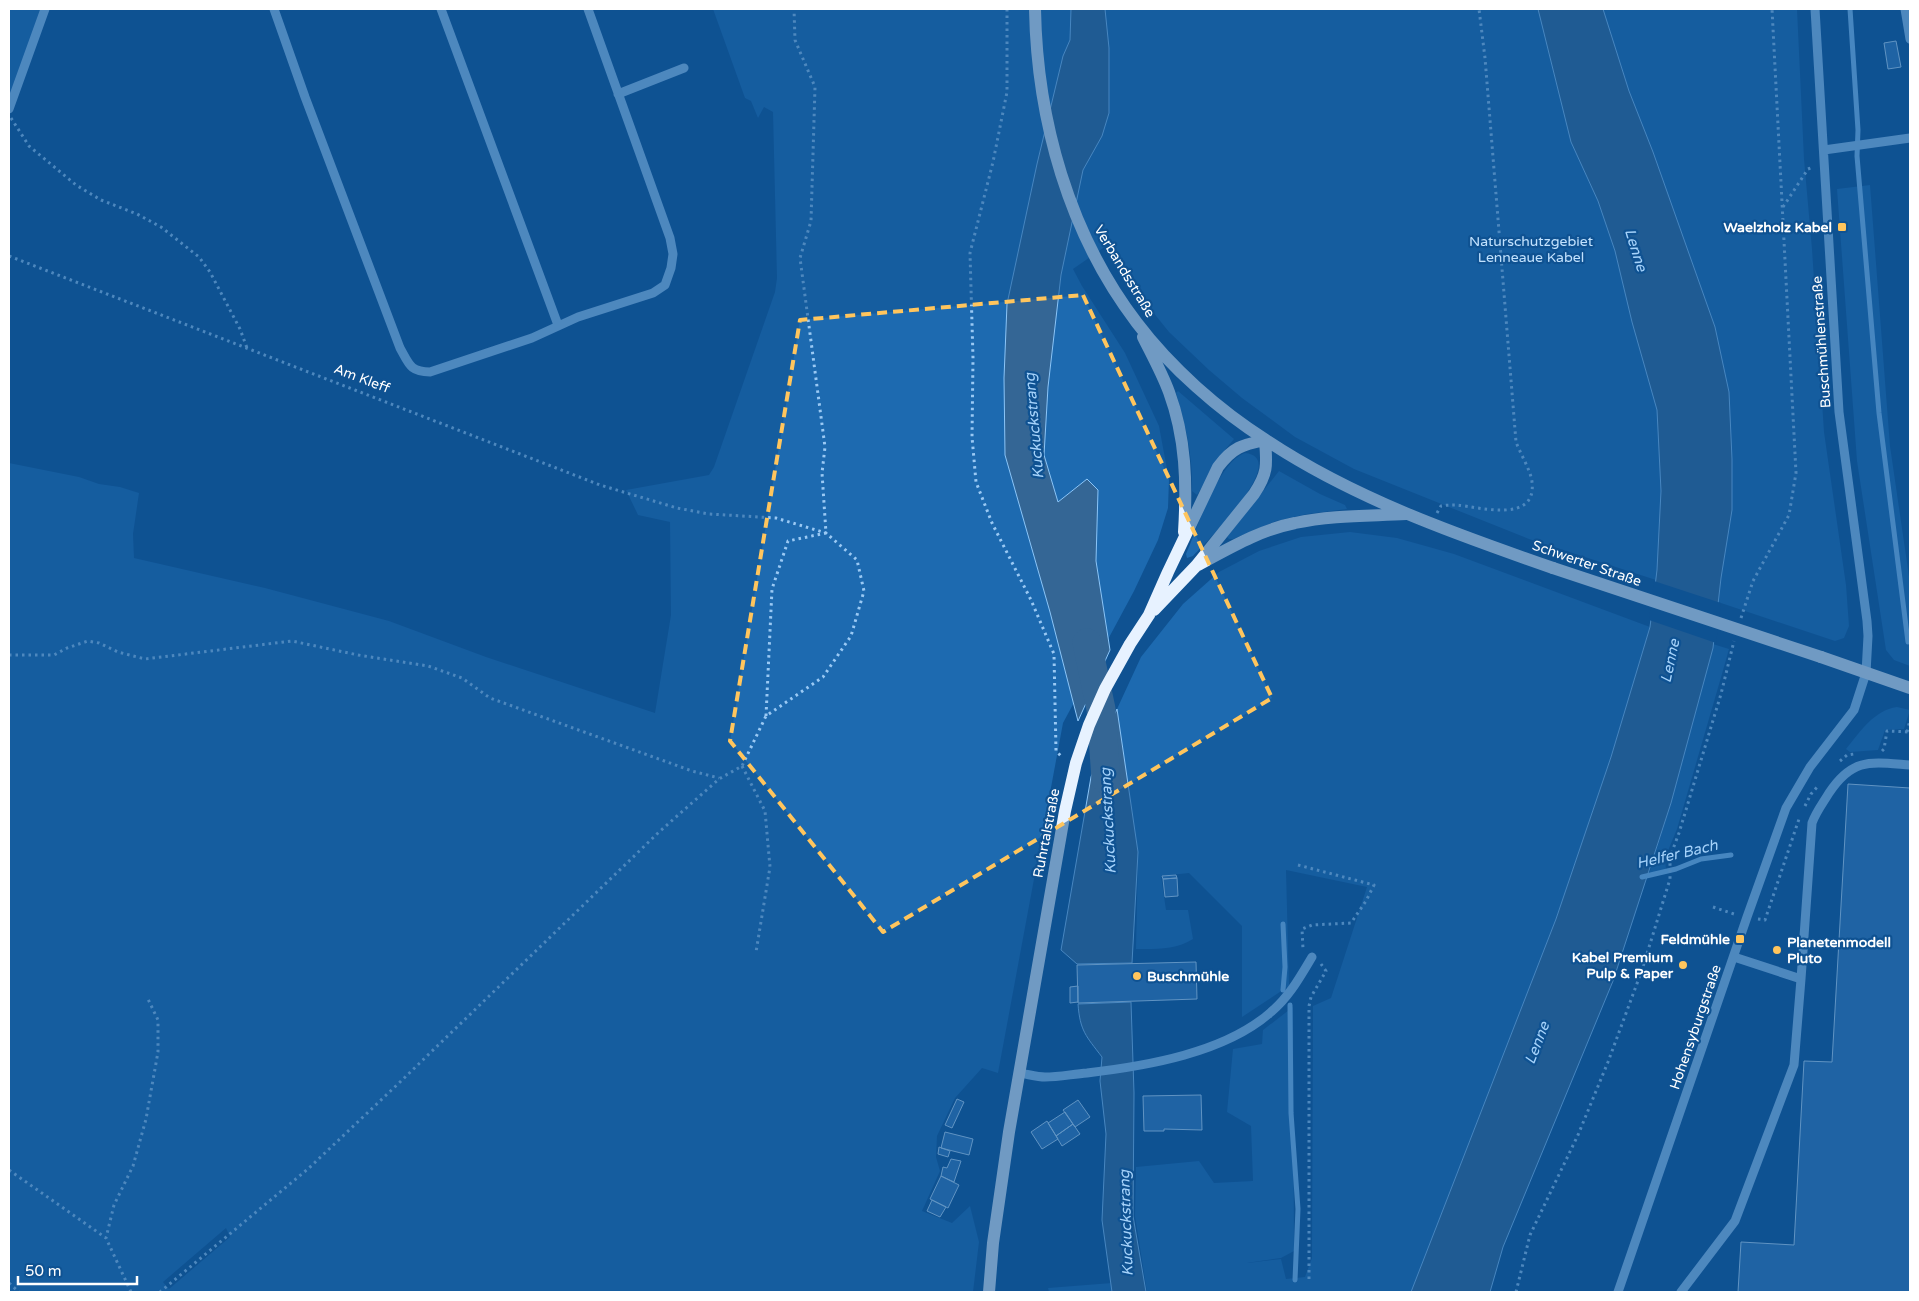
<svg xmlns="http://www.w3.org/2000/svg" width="1919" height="1301" font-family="'Varela Round',sans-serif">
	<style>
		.green { fill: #1d6ab0; fill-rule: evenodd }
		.water { fill: #346695; stroke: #8bc5f8 }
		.pier { fill: #0f5292 }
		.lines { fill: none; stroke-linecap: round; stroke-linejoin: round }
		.stream { stroke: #8bc5f8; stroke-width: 5 }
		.river { stroke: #346695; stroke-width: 29 }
		.building { fill: #3379ba; stroke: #c2e2fe }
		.path { stroke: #9ac9f4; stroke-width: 3; stroke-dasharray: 2.5 4; stroke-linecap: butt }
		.minor { stroke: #9ac9f4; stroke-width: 9 }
		.major { stroke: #e7f2ff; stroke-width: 12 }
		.major-bridge { stroke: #e7f2ff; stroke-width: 12 }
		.marked { fill: none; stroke: #ffc55d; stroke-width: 4; stroke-dasharray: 10 6; stroke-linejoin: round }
		.poi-dot { fill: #ffc55d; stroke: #0f5292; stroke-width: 2 }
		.labels { text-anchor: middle; stroke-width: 4.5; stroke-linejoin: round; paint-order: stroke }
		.poi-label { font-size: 14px; font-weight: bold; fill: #fff; stroke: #0f5292; text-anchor: end }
		.park-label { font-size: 14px; fill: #c2e2fe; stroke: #0f5292 }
		.street-label { font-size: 14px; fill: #fff; stroke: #0f5292 }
		.water-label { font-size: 15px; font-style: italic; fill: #a6d3fb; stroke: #0f5292 }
	</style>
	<rect width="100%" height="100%" fill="#0f5292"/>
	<!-- green -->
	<path class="green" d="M9 9H42L9 104Z
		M713 9H1797L1804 159 1812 249 1824 432 1846 585 1849 626 1844 638 1835 641 1718 602 1720 589 1658 569 1656 580 1529 539 1354 469 1295 437 1242 398 1209 370 1169 332 1140 296 1109 244 1073 269 1082 286 1125 353 1159 426 1169 480 1168 508 1158 540 1134 591 1063 723 998 1073 982 1068 955 1098 937 1136 936 1157 940 1171 922 1211 952 1223 970 1206 979 1242 973 1292H9V463L79 477 99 484 120 487 139 493 133 534 134 558 265 588 389 621 486 657 655 713 671 615 670 522 638 515 626 490 709 475 714 467 775 292 777 278 773 112 764 107 758 118 751 101 745 98ZM226 1228 230 1237 169 1289 163 1282Z
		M1870 185 1890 446 1910 583V666L1894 660 1886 650 1857 461 1837 189Z
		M1178 391 1234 439 1224 451 1197 495 1192 491C1193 457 1186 426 1176 393Z
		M1245 453C1292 458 1204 544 1193 556L1187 558 1186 554C1197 529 1218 462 1245 453Z
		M1279 471 1320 494 1345 505 1347 509 1307 514 1276 521 1233 539H1229L1227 537 1230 533Z
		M1350 532 1397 538 1454 554 1650 627 1611 757 1556 919 1411 1292H1147L1135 1216 1136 1167 1199 1161 1214 1183 1253 1181 1251 1126 1227 1112 1233 1049 1262 1044 1263 1030 1293 1007 1294 1251 1281 1258 1247 1263 1281 1259 1286 1279 1305 1277 1312 1258 1313 1006 1331 998 1367 887 1286 870 1289 986 1242 1017V926L1189 873 1161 876 1166 910H1188L1193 939C1176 950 1156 949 1136 949L1138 852 1117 709 1141 657 1183 604 1219 572 1259 551 1301 537Z
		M1713 644 1729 649 1722 674 1677 829 1665 858 1666 870 1649 874 1671 803Z
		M1897 707 1910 710 1904 729 1885 730 1878 750 1850 752 1846 749C1860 732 1874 710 1897 707Z
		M1112 1283V1292H1049L1048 1288Z"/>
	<!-- water -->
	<path class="water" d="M1071 9H1105L1109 48V113L1102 136 1083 170 1061 275 1048 387 1044 455 1058 502 1087 479 1098 490 1096 561 1110 650 1078 721 1050 612 1005 455 1004 378 1007 304 1037 164 1063 56 1070 40Z
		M1538 9H1603L1629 91 1653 152 1715 327 1729 392 1732 459V510L1721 578 1713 648 1671 803 1613 981 1503 1247 1490 1292H1411L1556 919 1611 757 1650 627 1657 570 1661 491 1657 410 1632 322 1615 251 1598 201 1571 142Z
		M1117 709 1138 852 1132 963 1077 964 1061 950 1091 777 1101 745Z
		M1131 1002 1134 1093 1133 1216 1146 1292H1112L1102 1220 1106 1134 1100 1081 1102 1057C1086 1036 1080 1031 1078 1004Z"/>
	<!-- pier -->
	<path class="pier" d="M1654 581 1721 603 1716 643 1649 620Z"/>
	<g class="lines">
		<!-- stream -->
		<path class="stream" d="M1850 9 1858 130 1857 156 1879 413 1908 642
			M1642 877 1676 869 1701 859 1731 855
			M1283 990 1285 967 1283 924
			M1290 1005 1291 1113 1298 1209 1295 1280"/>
		<!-- river -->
		<path class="river" d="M1087 643 1101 709 1106 779"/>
	</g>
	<!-- building -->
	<path class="building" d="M1896 41 1901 67 1888 69 1884 43Z
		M1848 784 1910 788V1292H1738L1741 1242 1794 1245 1804 1061 1832 1062Z
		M1176 875 1177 878 1163 879 1162 876Z
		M1177 878 1178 896 1165 897 1163 879Z
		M1196 962 1197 999 1078 1003 1077 965Z
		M1078 986V1002L1070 1003V987Z
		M1201 1095 1202 1130 1164 1129V1131H1144L1143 1096Z
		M957 1099 964 1102 952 1128 945 1125Z
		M1078 1100 1090 1117 1075 1127 1063 1110Z
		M1065 1112 1073 1124 1056 1136 1048 1123Z
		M1047 1121 1058 1139 1042 1149 1031 1132Z
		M1073 1124 1080 1134 1062 1146 1056 1136Z
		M945 1132 973 1139 969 1155 941 1148Z
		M939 1147 950 1151 948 1157 938 1154Z
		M951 1159 961 1161 954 1182 941 1176 943 1167 947 1168Z
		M941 1176 959 1185 948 1208 930 1199Z
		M932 1200 946 1207 940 1217 927 1211Z"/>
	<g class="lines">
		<!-- path -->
		<path class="path" d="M1007 9V92L993 162 970 253 973 358 972 437 976 482 992 523 1031 600 1054 654 1056 751 1063 758
			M11 118 29 146 76 185 101 200 137 214 161 227 199 257 210 272 240 329 247 348
			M1783 207 1808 169 1813 167
			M9 256 600 485 677 508 709 514 776 518 826 533 857 560 864 591 851 636 823 677 766 716 742 766 719 779 659 832 399 1083 309 1168 160 1292
			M1437 513 1441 506C1446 505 1451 505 1457 505 1479 507 1537 524 1532 482 1531 471 1520 453 1516 442L1485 58 1479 9
			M1741 618 1753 581 1789 515 1796 473 1772 9
			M9 655H54L67 648 88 641 99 643 118 652 145 659 292 641 358 655 428 666 462 678 490 698 692 771 719 778
			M766 716 772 589 788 541 826 533 822 473 825 447 800 258 811 221 815 87 795 40 794 9
			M1907 732 1910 720
			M1882 751 1884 749 1887 731 1910 732
			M1840 761 1847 755 1854 754
			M742 766 765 811 770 867 756 952
			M1805 806 1811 794 1818 786
			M1298 865 1374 885 1366 901 1351 923 1312 925 1302 929 1303 949 1304 950
			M1713 907 1737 915
			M1758 919 1765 920 1800 816
			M9 1170 106 1238
			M1309 1279V1006L1311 997 1326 971 1321 964
			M9 1283 19 1292
			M131 1292 106 1238 114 1205 133 1166 146 1119 158 1052V1020L147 997
			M1516 1292 1530 1235 1578 1135 1608 1062 1642 970 1670 879V857L1679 833 1721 694 1734 641"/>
		<!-- minor -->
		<path class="minor" d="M274 9 305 97 400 348C409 364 410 372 430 372L532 338 578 317 653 293 665 285 671 268 673 254 670 238 588 9
			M441 9 558 325
			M1905 9 1910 39
			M618 94 684 68
			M9 109 45 9
			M1824 150 1910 138
			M1734 957 1801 979 1812 823C1816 812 1823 803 1829 793 1853 757 1871 762 1910 765
			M1019 1073C1027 1074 1037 1077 1045 1077 1059 1077 1073 1074 1087 1073 1146 1066 1225 1053 1271 1012 1289 997 1300 977 1312 957
			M1618 1292 1747 917 1786 808 1810 767 1854 710 1866 673 1868 636 1867 621 1839 412 1815 9
			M1681 1292 1735 1221 1794 1065 1801 979"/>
		<!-- major -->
		<path class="major" d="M1035 9C1037 120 1069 234 1137 323 1171 368 1219 410 1266 440 1353 498 1455 534 1553 568
			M1143 337C1152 355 1162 373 1169 392 1186 438 1187 484 1184 532
			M1196 566C1228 549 1259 530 1295 523 1331 515 1370 516 1406 514
			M1154 610 1196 566 1254 494C1268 473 1267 465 1265 440
			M1821 657 1910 688
			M989 1292 993 1243 1009 1132 1065 811 1076 763 1089 725 1105 689 1130 644 1149 615 1168 572 1218 467C1233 447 1242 445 1265 440"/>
		<!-- major-bridge -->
		<path class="major-bridge" d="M1553 568 1821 657"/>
	</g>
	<!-- marked area -->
	<path d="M0 0H1919V1301H0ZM1083 295 1272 698 883 932 730 741 800 320Z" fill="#0f5292" fill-opacity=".55" fill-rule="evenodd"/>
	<path class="marked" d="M1083 295 1272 698 883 932 730 741 800 320Z"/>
	<!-- markers -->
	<g class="poi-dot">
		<rect x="1837" y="222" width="10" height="10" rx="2.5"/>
		<rect x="1735" y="934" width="10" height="10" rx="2.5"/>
		<circle cx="1777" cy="950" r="5"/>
		<circle cx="1683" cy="965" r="5"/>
		<circle cx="1137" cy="976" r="5"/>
	</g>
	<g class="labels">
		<!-- poi labels -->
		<g class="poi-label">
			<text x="1832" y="232">Waelzholz Kabel</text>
			<text x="1730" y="944">Feldmühle</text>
			<text x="1787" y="947" text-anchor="start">Planetenmodell<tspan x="1787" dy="16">Pluto</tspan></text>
			<text x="1673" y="962">Kabel Premium<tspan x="1673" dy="16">Pulp &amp; Paper</tspan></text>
			<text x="1147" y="981" text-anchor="start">Buschmühle</text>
		</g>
		<!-- park labels -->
		<g class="park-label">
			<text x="1531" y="246">Naturschutzgebiet<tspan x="1531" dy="16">Lenneaue Kabel</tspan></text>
		</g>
		<!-- street labels -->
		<g class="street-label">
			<text transform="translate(1125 271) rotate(59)" y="5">Verbandsstraße</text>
			<text transform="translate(1821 342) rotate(-94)" y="5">Buschmühlenstraße</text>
			<text transform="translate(362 378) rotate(21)" y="5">Am Kleff</text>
			<text transform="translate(1587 563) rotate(19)" y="5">Schwerter Straße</text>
			<text transform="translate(1046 833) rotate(-79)" y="5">Ruhrtalstraße</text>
			<text transform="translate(1695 1027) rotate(-71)" y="5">Hohensyburgstraße</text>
		</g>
		<!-- water labels -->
		<g class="water-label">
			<text transform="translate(1636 250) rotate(73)" y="5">Lenne</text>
			<text transform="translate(1034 426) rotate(-95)" y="5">Kuckuckstrang</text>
			<text transform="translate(1670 661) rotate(-78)" y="5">Lenne</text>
			<text transform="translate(1108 821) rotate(-93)" y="5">Kuckuckstrang</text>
			<text transform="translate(1677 854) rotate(-13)" y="5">Helfer Bach</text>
			<text transform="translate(1537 1043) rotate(-69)" y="5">Lenne</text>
			<text transform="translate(1126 1223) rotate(-92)" y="5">Kuckuckstrang</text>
		</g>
	</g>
	<!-- border -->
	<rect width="1919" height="1301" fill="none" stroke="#ffffff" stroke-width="20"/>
	<!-- scale -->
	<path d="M18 1276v8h119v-8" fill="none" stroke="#ffffff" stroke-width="2.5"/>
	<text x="25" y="1276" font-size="15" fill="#ffffff" stroke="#0f5292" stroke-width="4" paint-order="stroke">50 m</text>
</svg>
